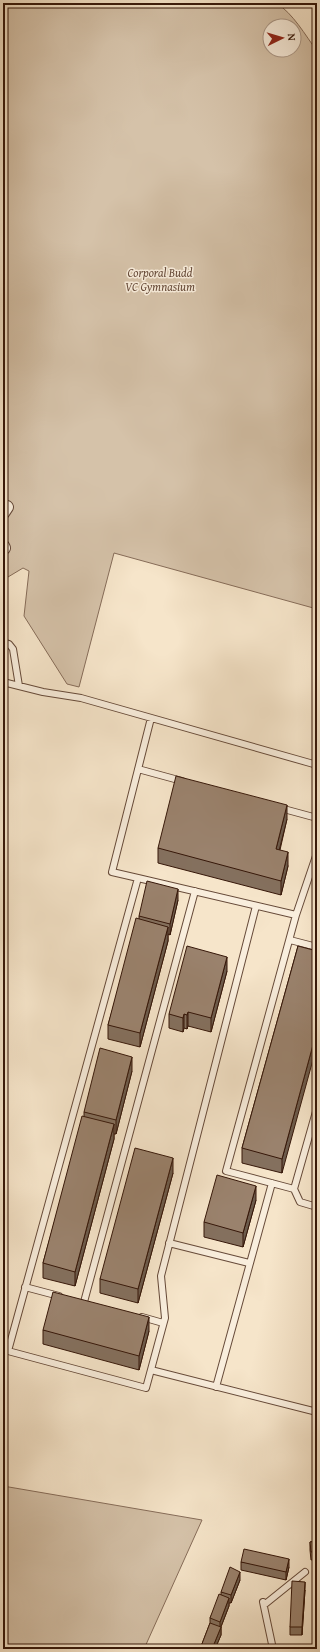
<svg xmlns="http://www.w3.org/2000/svg" width="320" height="1652" font-family="'Gentium Book Plus',serif">
	<style>
		.green { fill: #d5c2a9; stroke: #866c59; fill-rule: evenodd }
		.lines { fill: none; stroke-linecap: round; stroke-linejoin: round }
		.lane-casing { stroke: #664a39; stroke-width: 8 }
		.street-casing { stroke: #664a39; stroke-width: 14 }
		.lane { stroke: #f9eedd; stroke-width: 6 }
		.street { stroke: #f9eedd; stroke-width: 12 }
		.wall { fill: #84705e; stroke: #361709 }
		.shaded-wall { fill: #6c5b4c; stroke: #361709 }
		.building { fill: #9a826d; stroke: #361709 }
		.labels { text-anchor: middle; stroke-width: 3; stroke-linejoin: round; paint-order: stroke }
		.park-label { font-size: 12px; font-style: italic; fill: #664a39; stroke: #f9eedd }
	</style>
	<rect width="100%" height="100%" fill="#f6e5ca"/>
	<filter id="stains"><feTurbulence type="fractalNoise" baseFrequency=".005" numOctaves="4"/><feColorMatrix values="0 0 0 0 .2 0 0 0 0 .09 0 0 0 0 .02 0 0 0 .5 -.17"/></filter>
	<radialGradient id="worn" r=".72"><stop offset=".6" stop-color="#630" stop-opacity="0"/><stop offset="1" stop-color="#630" stop-opacity=".3"/></radialGradient>
	<!-- green -->
	<path class="green" d="M3 3H276C293 13 305 35 317 51V609L114 553 79 687 67 684 24 616 29 571 23 568 3 580V519L6 511 3 509ZM270 26H294V50H270Z
		M3 1486 202 1520 144 1649H3Z"/>
	<g class="lines">
		<defs>
			<path id="lane" d="M3 642 9 644 13 649 19 686
				M3 682 43 692 81 698 317 765
				M151 718 112 872 138 878 8 1351 146 1388 165 1318 161 1276 256 906
				M138 769 182 781
				M280 808 317 818
				M317 853 296 915 226 1171 294 1189 317 1108
				M138 878 296 915
				M290 940 317 947
				M294 1189 300 1202 317 1207
				M169 1243 249 1263
				M25 1287 59 1296
				M84 1302 195 891
				M142 1317 163 1323
				M151 1370 317 1412
				M216 1387 272 1183
				M263 1602 273 1649
				M264 1605 305 1572"/>
			<path id="street" d="M3 513 7 507
				M3 546 4 548"/>
		</defs>
		<!-- lane casing -->
		<use href="#lane" class="lane-casing"/>
		<!-- street casing -->
		<use href="#street" class="street-casing"/>
		<!-- lane -->
		<use href="#lane" class="lane"/>
		<!-- street -->
		<use href="#street" class="street"/>
	</g>
	<!-- wall -->
	<path class="wall" d="M287 819 280 850 288 866 281 895 158 863V848Z
		M178 900 170 935 168 934V941L140 1047 108 1039V1025L139 919V916Z
		M298 946 282 1173 242 1163V1148Z
		M227 971 211 1032 188 1026 187 1029 184 1028 183 1032 169 1028V1014Z
		M132 1071 116 1134H114V1139L75 1286 43 1278V1263L84 1116V1112Z
		M173 1173 138 1303 100 1293V1279Z
		M256 1200 243 1247 204 1237V1222Z
		M43 1330 149 1331 139 1370 43 1344Z
		M317 1541V1559L311 1560 310 1550V1542Z
		M241 1562 289 1567 286 1580 241 1570Z
		M317 1567V1584H314L313 1568Z
		M240 1580 231 1603H229V1606L221 1627V1635L215 1649H200L210 1623V1618L221 1595V1592Z
		M305 1590 302 1635H290V1627Z"/>
	<!-- shaded-wall -->
	<path class="shaded-wall" d="M287 805V819L276 863V849Z
		M288 852V866L281 895V881Z
		M178 889V900L170 935V924Z
		M168 927V941L140 1047V1033Z
		M227 957V971L211 1032V1018Z
		M188 1012V1026L187 1029V1015Z
		M184 1014V1028L183 1032V1018Z
		M317 1030V1045L282 1173V1159Z
		M132 1057V1071L116 1134V1120Z
		M114 1124V1139L75 1286V1272Z
		M173 1158V1173L138 1303V1289Z
		M256 1186V1200L243 1247V1233Z
		M149 1317V1331L139 1370V1356Z
		M289 1559V1567L286 1580V1572Z
		M240 1572V1580L231 1603V1595Z
		M305 1582V1590L302 1635V1627Z
		M229 1598V1606L220 1629V1622Z
		M221 1627V1635L215 1649H212Z"/>
	<!-- building -->
	<path class="building" d="M176 776 287 805 276 849 288 852 281 881 158 848Z
		M147 881 178 889 170 924 139 916Z
		M136 918 168 927 140 1033 108 1025Z
		M187 946 227 957 211 1018 188 1012 187 1015 184 1014 183 1018 169 1014Z
		M298 946 317 951V1030L282 1159 242 1148Z
		M100 1048 132 1057 116 1120 84 1112Z
		M82 1116 114 1124 75 1272 43 1263Z
		M135 1148 173 1158 138 1289 100 1279Z
		M217 1175 256 1186 243 1233 204 1222Z
		M53 1292 149 1317 139 1356 43 1330Z
		M317 1541V1551L311 1552 310 1542Z
		M244 1549 289 1559 286 1572 241 1562Z
		M230 1567 240 1572 231 1595 221 1592Z
		M317 1567V1576H314L313 1568Z
		M292 1581 305 1582 302 1627H290Z
		M219 1594 229 1598 220 1622 210 1618Z
		M210 1623 221 1627 212 1649H200Z"/>
	<g class="labels">
		<!-- park labels -->
		<g class="park-label">
			<text x="160" y="277">Corporal Budd<tspan x="160" dy="14">VC Gymnasium</tspan></text>
		</g>
	</g>
	<!-- margin -->
	<rect width="320" height="1652" fill="none" stroke="#f6e5ca" stroke-width="16"/>
	<rect x="4" y="4" width="312" height="1644" fill="none" stroke="#361709" stroke-width="2"/>
	<rect x="8" y="8" width="304" height="1636" fill="none" stroke="#361709"/>
	<!-- north arrow -->
	<g transform="translate(282 38) rotate(85)"><circle r="19" fill="#f9eedd" stroke="#ab9888"/>
	<path d="M0-3L7 15L0 10L-7 15Z" fill="#8f2418"/>
	<text y="-6" font-size="11" font-weight="bold" text-anchor="middle" fill="#361709">N</text>
	</g>
	<rect width="100%" height="100%" filter="url(#stains)"/>
	<rect width="100%" height="100%" fill="url(#worn)"/>
</svg>
